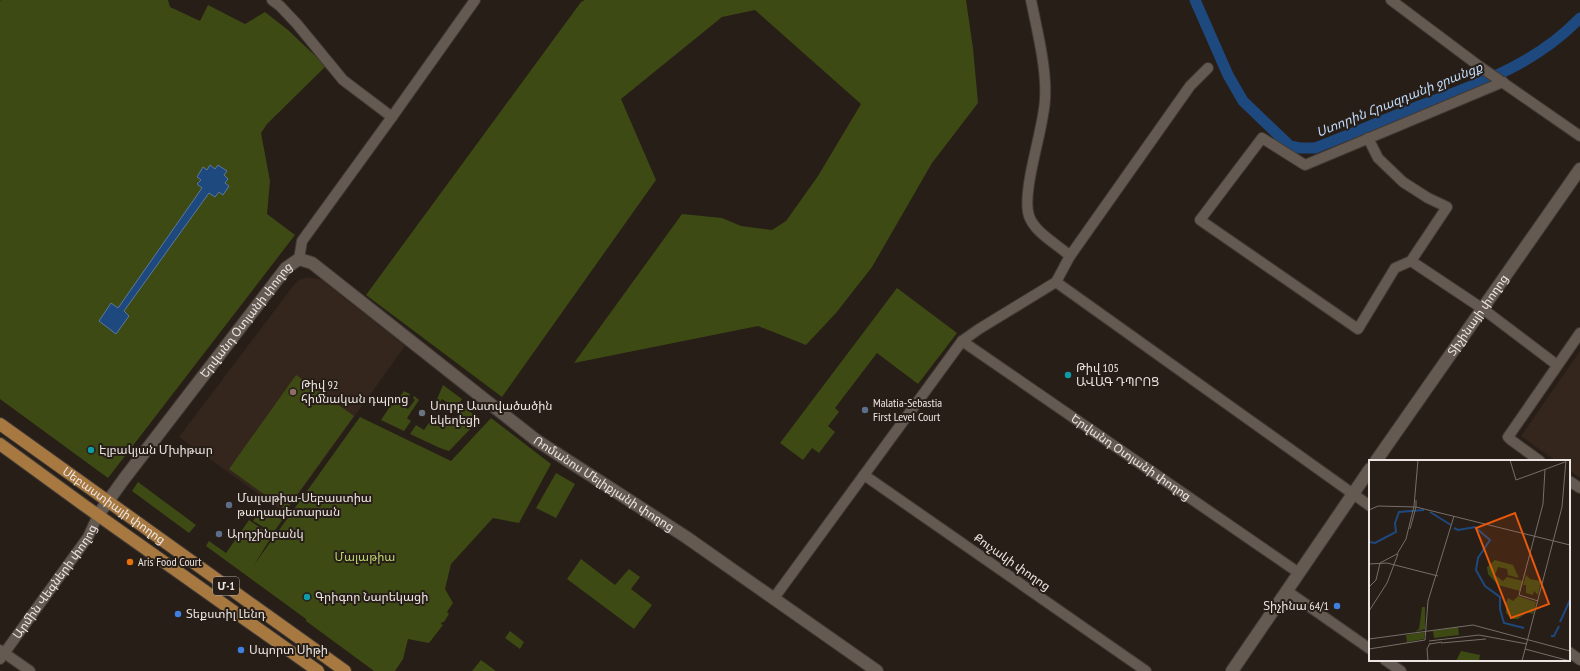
<svg xmlns="http://www.w3.org/2000/svg" width="1580" height="671" font-family="'PT Sans Narrow','Noto Sans Armenian',sans-serif">
	<style>
		.built { fill: #34261c }
		.green { fill: #3d4a14 }
		.water { fill: #1e497f; stroke: #5c789c }
		.lines { fill: none; stroke-linecap: round; stroke-linejoin: round }
		.canal { stroke: #1e497f; stroke-width: 11 }
		.minor-casing { stroke: #403935; stroke-width: 12 }
		.tertiary-casing { stroke: #403935; stroke-width: 14 }
		.secondary-casing { stroke: #403935; stroke-width: 14 }
		.primary-casing { stroke: #403935; stroke-width: 14 }
		.minor { stroke: #655a52; stroke-width: 10 }
		.tertiary { stroke: #655a52; stroke-width: 12 }
		.secondary { stroke: #655a52; stroke-width: 12 }
		.primary { stroke: #a77941; stroke-width: 12 }
		.culture-dot { fill: #0f9aa8; stroke: #271e17; stroke-width: 1.5 }
		.education-dot { fill: #8d6e63; stroke: #271e17; stroke-width: 1.5 }
		.service-dot { fill: #5c6f8a; stroke: #271e17; stroke-width: 1.5 }
		.worship-dot { fill: #6b7280; stroke: #271e17; stroke-width: 1.5 }
		.food-dot { fill: #e8710a; stroke: #271e17; stroke-width: 1.5 }
		.shop-dot { fill: #3f7fe0; stroke: #271e17; stroke-width: 1.5 }
		.labels { text-anchor: middle; stroke-width: 4; stroke-linejoin: round; paint-order: stroke }
		.shield { fill: #271e17; stroke: #b1a9a4; stroke-width: 1 }
		.shield-label { font-size: 11px; font-weight: bold; fill: #ece5e1 }
		.street-label { font-size: 12px; fill: #ece5e1; stroke: #271e17 }
		.poi-label { font-size: 12px; fill: #ece5e1; stroke: #271e17; text-anchor: start }
		.park-label { font-size: 12px; fill: #b9d56f; stroke: #271e17 }
		.water-label { font-size: 13px; font-style: italic; fill: #c0dafa; stroke: #271e17 }
		.inset-river { fill: none; stroke: #1e497f; stroke-width: 2 }
		.inset-road { fill: none; stroke: #766e68; stroke-width: 1 }
		.view { fill: #e8590c; fill-opacity: 0.15; stroke: #e8590c; stroke-width: 2 }
		.inset-edge { fill: none; stroke: #ece5e1; stroke-width: 2 }
	</style>
	<rect width="100%" height="100%" fill="#271e17"/>
	<!-- built -->
	<path class="built" d="M308 277 322 280 405 346 285 513 179 437 293 286 299 280Z
		M1580 351V478L1569 470V461H1556L1521 436Z"/>
	<!-- green -->
	<path class="green" d="M1 0H168L170 7 200 21 208 5 245 24 265 12 288 30 326 66 267 124 261 133 270 181 267 214 295 235 108 478 0 399V1Z
		M585 0H966L973 48 978 103 932 163 872 267 836 313 806 345 758 326 574 363 682 214 722 218 741 226 772 230 786 221 818 176 861 104 755 10 722 17 621 99 656 180 502 397 366 295 581 2Z
		M897 288 957 333 918 384 877 353 835 408 839 412 828 426 835 432 819 453 812 448 803 460 780 443Z
		M296 375 354 416 286 510 229 469Z
		M443 385 462 399 459 404 480 419 449 451 440 448 410 434 416 425 424 430 430 421 440 427 451 425 461 411 442 399 438 405 435 404Z
		M404 391 410 394 409 397 407 396 400 405 408 409 415 400 413 398 414 396 419 400 407 418 411 421 404 431 381 420 391 405 393 406Z
		M360 417 451 461 491 418 551 464 519 523 493 518 451 564 445 589 453 603 447 612 449 614 444 622H442L441 624 443 625 429 643 408 639 403 659 395 671H374L306 621V619L206 546 209 541 226 553 249 520 272 536 254 565Z
		M556 473 575 484 556 518 536 508Z
		M138 482 196 525 189 533 132 491Z
		M258 514 283 519 273 533 253 521Z
		M581 559 615 585 629 569 640 577 631 589 652 605 634 629 567 579Z
		M510 631 524 642 520 649 505 638Z
		M481 660 496 671H472Z"/>
	<!-- water -->
	<path class="water" d="M210 165 215 169 218 165 227 171 224 175 228 179 225 183 229 186 223 195 219 192 215 197 209 193 124 311 129 316 116 334 99 321 111 303 118 308 202 188 197 184 201 180 197 177 203 167 207 170Z"/>
	<g class="lines">
		<!-- canal -->
		<path class="canal" d="M1195 0 1228 75 1243 101 1290 146 1300 148H1315C1351 134 1386 119 1422 105 1480 83 1536 64 1580 18"/>
		<defs>
			<g id="minor">
				<path d="M272 0 280 6 297 24 343 80 392 117"/>
				<path d="M1031 0C1037 30 1047 69 1045 99 1044 129 1021 191 1029 216 1035 233 1057 244 1070 256"/>
				<path d="M1391 0 1479 66 1580 136"/>
				<path d="M1208 68 1190 86 1070 256 1056 282 1370 506"/>
				<path d="M1368 138 1378 158 1403 182 1428 198 1447 207 1411 261 1395 268 1358 329 1200 220 1262 138 1305 165 1503 82"/>
				<path d="M299 259 302 241 392 117 475 0"/>
				<path d="M1411 261 1483 309 1557 365"/>
				<path id="s1" d="M962 341 1299 573"/>
				<path d="M1540 461 1511 440 1508 437 1580 333"/>
				<path d="M864 475 1146 671"/>
				<path d="M1569 481 1580 488"/>
				<path d="M1287 591 1370 649"/>
				<path d="M774 598 962 341 979 329 1056 282"/>
				<path d="M0 650 30 671"/>
				<path d="M1569 652 1580 660"/>
				<path id="s2" d="M0 659 88 537 98 515"/>
				<path d="M1385 660 1401 671"/>
			</g>
			<g id="tertiary">
				<path id="s3" d="M98 515 124 479 286 268 299 259 312 263 536 440 686 537 877 671"/>
			</g>
			<g id="secondary">
				<path id="s4" d="M1376 461 1580 169"/>
				<path d="M1232 671 1370 469"/>
			</g>
			<g id="primary">
				<path id="s5" d="M0 424 345 671"/>
				<path d="M0 444 85 506 318 671"/>
			</g>
		</defs>
		<!-- minor casing -->
		<use href="#minor" class="minor-casing"/>
		<!-- tertiary casing -->
		<use href="#tertiary" class="tertiary-casing"/>
		<!-- secondary casing -->
		<use href="#secondary" class="secondary-casing"/>
		<!-- primary casing -->
		<use href="#primary" class="primary-casing"/>
		<!-- minor -->
		<use href="#minor" class="minor"/>
		<!-- tertiary -->
		<use href="#tertiary" class="tertiary"/>
		<!-- secondary -->
		<use href="#secondary" class="secondary"/>
		<!-- primary -->
		<use href="#primary" class="primary"/>
	</g>
	<!-- markers -->
	<g class="culture-dot">
		<circle cx="1068" cy="375" r="4"/>
		<circle cx="91" cy="450" r="4"/>
		<circle cx="307" cy="597" r="4"/>
	</g>
	<circle class="education-dot" cx="293" cy="392" r="4"/>
	<g class="service-dot">
		<circle cx="865" cy="410" r="4"/>
		<circle cx="229" cy="505" r="4"/>
		<circle cx="219" cy="534" r="4"/>
	</g>
	<circle class="worship-dot" cx="422" cy="413" r="4"/>
	<circle class="food-dot" cx="130" cy="562" r="4"/>
	<g class="shop-dot">
		<circle cx="1337" cy="606" r="4"/>
		<circle cx="178" cy="614" r="4"/>
		<circle cx="241" cy="650" r="4"/>
	</g>
	<g class="labels">
		<!-- shield labels -->
		<rect class="shield" x="213" y="577" width="26" height="18" rx="3"/>
		<g class="shield-label">
			<text x="226" y="590">Մ-1</text>
		</g>
		<!-- street labels -->
		<g class="street-label">
			<text dy="4" stroke="none"><textPath href="#s4" startOffset="178">Տիչինայի փողոց</textPath></text>
			<text dy="4" stroke="none"><textPath href="#s3" startOffset="245">Երվանդ Օտյանի փողոց</textPath></text>
			<text dy="4" stroke="none"><textPath href="#s1" startOffset="205">Երվանդ Օտյանի փողոց</textPath></text>
			<text dy="4" stroke="none"><textPath href="#s3" startOffset="706">Ռոմանոս Մելիքյանի փողոց</textPath></text>
			<text dy="4" stroke="none"><textPath href="#s5" startOffset="140">Սեբաստիայի փողոց</textPath></text>
			<text transform="translate(1012 562) rotate(35)" y="4">Քուչակի փողոց</text>
			<text dy="4" stroke="none"><textPath href="#s2" startOffset="95">Արմին Վեգների փողոց</textPath></text>
		</g>
		<!-- poi labels -->
		<g class="poi-label">
			<text x="1076" y="372">Թիվ 105<tspan x="1076" dy="14">ԱՎԱԳ ԴՊՐՈՑ</tspan></text>
			<text x="301" y="389">Թիվ 92<tspan x="301" dy="14">հիմնական դպրոց</tspan></text>
			<text x="873" y="407">Malatia-Sebastia<tspan x="873" dy="14">First Level Court</tspan></text>
			<text x="430" y="410">Սուրբ Աստվածածին<tspan x="430" dy="14">եկեղեցի</tspan></text>
			<text x="99" y="454">Էլբակյան Մխիթար</text>
			<text x="237" y="502">Մալաթիա-Սեբաստիա<tspan x="237" dy="14">թաղապետարան</tspan></text>
			<text x="227" y="538">Արդշինբանկ</text>
			<text x="138" y="566">Aris Food Court</text>
			<text x="315" y="601">Գրիգոր Նարեկացի</text>
			<text x="1329" y="610" text-anchor="end">Տիչինա 64/1</text>
			<text x="186" y="618">Տեքստիլ Լենդ</text>
			<text x="249" y="654">Սպորտ Սիթի</text>
		</g>
		<!-- park labels -->
		<g class="park-label">
			<text x="365" y="561">Մալաթիա</text>
		</g>
		<!-- water labels -->
		<g class="water-label">
			<text transform="translate(1399 99) rotate(-22)" y="5">Ստորին Հրազդանի ջրանցք</text>
		</g>
	</g>
	<!-- overview -->
	<g transform="translate(1369 460)">
		<rect width="201" height="201" fill="#271e17"/>
		<path d="M126 100 144 105 150 118 139 115 138 109 129 107 126 115 134 121 138 117 154 121 151 131 129 125 119 114 118 107ZM157 115 161 119 172 121 169 135 165 131 164 135 157 133V125H154ZM149 136 167 142 164 154 158 152 149 159H143L137 153V143L139 138 144 141ZM53 147H56V169L46 172 50 169ZM89 167 90 175 65 178 64 171ZM56 172 55 179 38 182 37 175ZM92 191 111 195 110 201H87Z" fill="#3d4a14"/>
		<path class="inset-river" d="M61 52 82 65M85 68 89 70 106 67 121 80 109 98 107 110 116 126 131 137V149L135 163 155 168M0 82 6 83 27 72 26 63 30 52 55 50M191 162 201 140M182 176H185L190 166"/>
		<path class="inset-road" d="M141 0 147 20 196 2M0 50 9 46 47 47V40M41 69 47 47 201 85M0 104 18 103 69 116M0 127 7 120 11 103 28 94 37 79 45 46 49 0M169 141 150 135 174 44 176 9M0 151 18 123 29 94M0 179 104 165 201 191M60 181 110 175 158 184M72 183 117 179M61 184 73 182M0 189 56 180 59 141 85 56M156 189 201 201M59 201 58 189 61 183M153 201 193 47 197 0"/>
		<path class="view" d="M146 53 180 144 142 158 107 68Z"/>
		<rect width="201" height="201" class="inset-edge"/>
	</g>
</svg>
